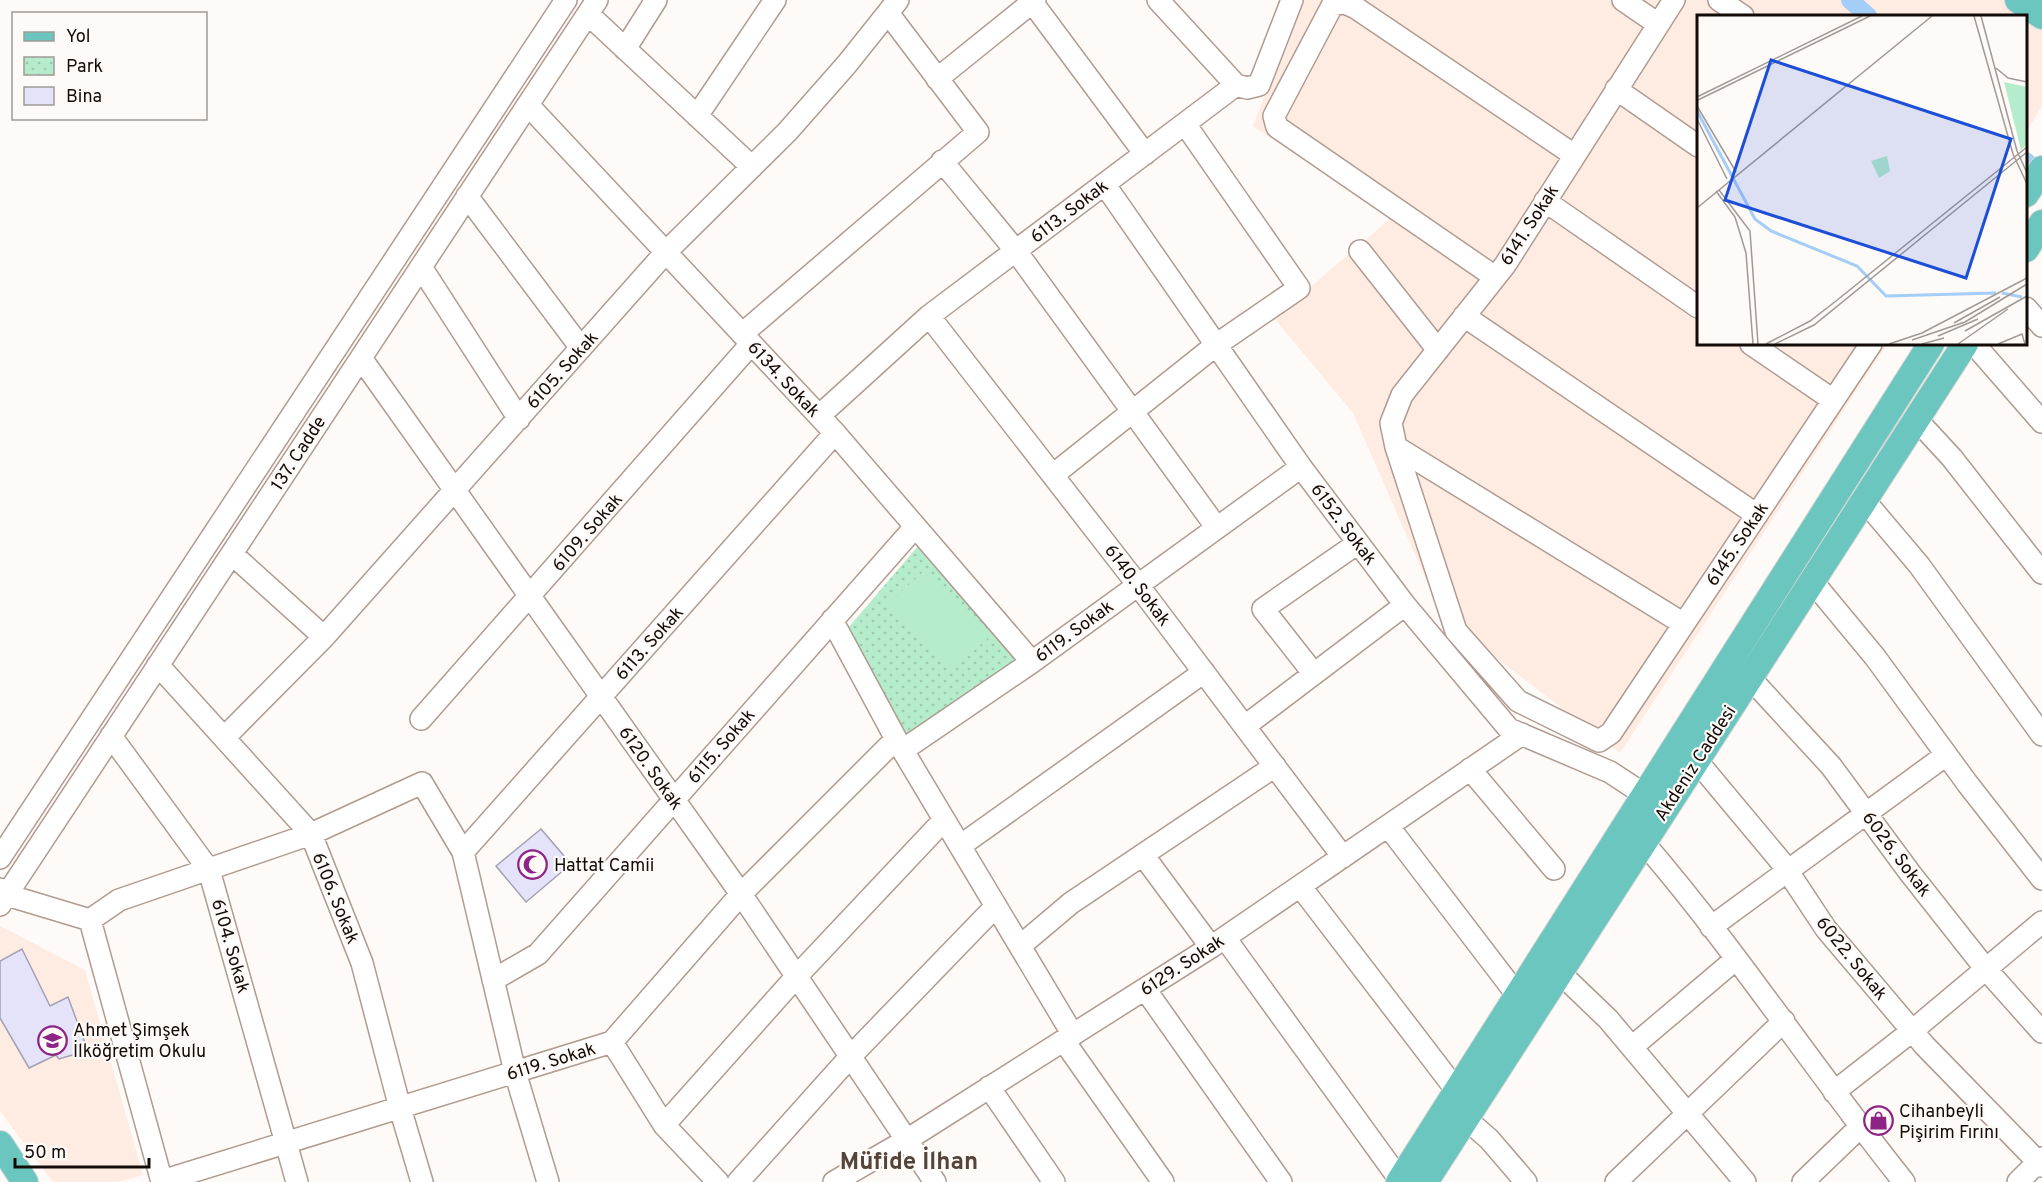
<svg xmlns="http://www.w3.org/2000/svg" width="2042" height="1182" font-family="Overpass,sans-serif">
	<style>
		.built { fill: #feece2 }
		.park { fill: url(#park-dots) }
		.garden { fill: #b5edcc }
		.lines { fill: none; stroke-linecap: round; stroke-linejoin: round }
		.canal { stroke: #a4cdf8; stroke-width: 18 }
		.building { fill: #e5e3f9; stroke: #a2a0b4; stroke-width: 1.5 }
		.minor-casing { stroke: #b09b91; stroke-width: 24 }
		.major-casing { stroke: #d9d8d7; stroke-width: 28 }
		.minor { stroke: #fff; stroke-width: 21 }
		.major { stroke: #6ac6bf; stroke-width: 26 }
		.labels { text-anchor: middle; stroke-width: 4.5; stroke-linejoin: round; paint-order: stroke }
		.street-label { font-size: 18px; fill: #120b07; stroke: #fefaf7 }
		.poi-label { font-size: 18px; fill: #120b07; stroke: #fefaf7; text-anchor: start }
		.district-label { font-size: 24px; font-weight: bold; fill: #55443a; stroke: #fefaf7 }
		.inset-river { fill: none; stroke: #a4cdf8; stroke-width: 3 }
		.inset-road { fill: none; stroke: #a09a97; stroke-width: 1.5 }
		.view { fill: #1d4ed8; fill-opacity: 0.15; stroke: #1d4ed8; stroke-width: 3 }
		.inset-edge { fill: none; stroke: #120b07; stroke-width: 3 }
	</style>
	<defs>
		<pattern id="park-dots" width="8" height="8" patternUnits="userSpaceOnUse" patternTransform="scale(1.5)"><rect width="8" height="8" fill="#b5edcc"/><path d="M2 2h.1M6 6h.1" fill="none" stroke="#9bcaae" stroke-width="1.8" stroke-linecap="round"/></pattern>
	</defs>
	<rect width="100%" height="100%" fill="#fefaf7"/>
	<!-- built -->
	<path class="built" d="M1301 0H2042V106L2026 132V16H1698V344H1887L1620 753 1442 616 1353 413 1274 318 1391 218 1253 126Z
		M0 926 85 970 143 1175 118 1182H53L0 1111Z"/>
	<!-- park -->
	<path class="park" d="M919 545 1022 661 908 737 848 628Z"/>
	<!-- garden -->
	<path class="garden" d="M925 570 988 638 954 669 889 603Z"/>
	<g class="lines">
		<!-- canal -->
		<path class="canal" d="M1850 0 1868 16
			M2026 161 2042 177"/>
	</g>
	<!-- building -->
	<path class="building" d="M541 829 571 864 526 902 496 866Z
		M22 949 50 1006 68 997 85 1043 75 1049 76 1054 59 1059 56 1055 29 1068 0 1018V961Z"/>
	<g class="lines">
		<defs>
			<path id="minor" d="M1158 0 1236 85
				M1623 0 1658 24
				M1674 0 1505 265 1402 395 1391 423 1396 447 1456 631 1518 701 1599 741 1611 733 1871 344
				M1719 0 1743 16
				M1032 2 1145 154
				M588 14 752 167
				M625 49 656 0
				M937 79 1035 0
				M1236 85 1247 88 1259 85 1292 0
				M1616 89 1698 146
				M528 105 835 433 1032 662
				M697 116 775 0
				M942 161 1016 251 1217 528
				M1105 185 1301 467 1405 605 1509 729 1610 772 1645 795
				M467 196 581 348
				M1545 201 1698 307
				M1360 251 1438 350
				M421 267 519 419
				M1495 277 1277 127 1274 116 1333 4 1345 3 1356 8 1574 155
				M2026 308 2042 326
				M929 316 1138 585 1343 857
				M1464 316 1757 515
				M742 334 978 132 888 13
				M1751 344 1833 400
				M1974 344 2042 422
				M361 358 741 894 935 1182
				M819 416 929 316 1236 85
				M1916 419 1952 458 2042 573
				M1396 447 1684 624
				M1053 475 1216 345 1299 288 1185 124
				M1864 500 1919 565 2042 735
				M232 554 324 637
				M1812 581 1875 657 1967 783 2042 879
				M832 620 896 739 1073 1035
				M158 665 311 834 362 963 400 1108 422 1182
				M1314 674 1263 609 1358 543
				M1750 678 1831 766 1910 873 1985 968 2042 1032
				M421 719 751 344
				M1245 726 1405 605
				M111 736 209 870 297 1182
				M224 738 324 637 666 252 788 131 847 64 898 0
				M903 750 1032 662 1301 467
				M1685 751 1697 761 1783 864 1826 929 1925 1046 2042 1166
				M1470 769 1554 869
				M1388 826 1518 996
				M1644 843C1737 951 1815 1071 1904 1182
				M960 846 1204 672
				M463 852 835 433
				M1143 855 1211 947
				M0 858 566 0
				M1300 886 1457 1091
				M0 889 7 895 90 920
				M0 905 597 0
				M90 920 119 900 311 834 422 783 463 852 515 1072 548 1182
				M90 920 162 1182
				M1711 927 1946 755
				M1225 938 1400 1180
				M1020 946 1071 903 1275 766
				M1560 973 1608 1019 1745 1182
				M493 980 538 954 915 527
				M1145 989 1281 1182
				M1064 1041 1163 1182
				M612 1042 664 1125 718 1182
				M1632 1047 1736 959
				M989 1087 1054 1182
				M1834 1092 1912 1031 2042 922
				M1466 1119 1489 1139 1526 1182
				M664 1125 796 977 944 820
				M162 1181 612 1042 741 894 896 739
				M738 1182 850 1057 996 906
				M834 1182 905 1141 1211 947 1522 734
				M1616 1182 1784 1021
				M1803 1182 1860 1127
				M2018 1182 2042 1158"/>
			<path id="major" d="M2018 0 2042 16
				M2026 194 2042 169
				M2026 249 2042 223
				M0 1144 25 1182
				M1399 1182 1931 344
				M1425 1182 1965 344"/>
		</defs>
		<!-- minor casing -->
		<use href="#minor" class="minor-casing"/>
		<!-- major casing -->
		<use href="#major" class="major-casing"/>
		<!-- minor -->
		<use href="#minor" class="minor"/>
		<!-- major -->
		<use href="#major" class="major"/>
	</g>
	<!-- icons -->
	<defs>
		<symbol id="mosque-ring" viewBox="-11 -11 22 22"><circle r="9.5" fill="#fefaf7" stroke="#8e2386" stroke-width="1.5"/><path d="M3.5-4.9A6 6 0 1 0 3.5 4.9A5 5 0 1 1 3.5-4.9Z" fill="#8e2386"/></symbol>
		<symbol id="school-ring" viewBox="-11 -11 22 22"><circle r="9.5" fill="#fefaf7" stroke="#8e2386" stroke-width="1.5"/><path d="M0-5L7-2L0 1L-7-2ZM-4 1L0 2.5L4 1V4Q0 6-4 4Z" fill="#8e2386"/></symbol>
		<symbol id="shop-ring" viewBox="-11 -11 22 22"><circle r="9.5" fill="#fefaf7" stroke="#8e2386" stroke-width="1.5"/><path d="M-5-2.5h2.3a2.7 3.5 0 0 1 5.4 0H5L5.5 6h-11ZM-1.5-2.5h3a1.5 2.3 0 0 0-3 0Z" fill="#8e2386"/></symbol>
	</defs>
	<g fill-rule="evenodd">
		<use href="#mosque-ring" x="516" y="848" width="33" height="33"/>
		<use href="#school-ring" x="36" y="1024" width="33" height="33"/>
		<use href="#shop-ring" x="1862" y="1104" width="33" height="33"/>
	</g>
	<g class="labels">
		<!-- street labels -->
		<g class="street-label">
			<text transform="translate(1069 211) rotate(-37)" y="6">6113. Sokak</text>
			<text transform="translate(1529 225) rotate(-57)" y="6">6141. Sokak</text>
			<text transform="translate(562 370) rotate(-48)" y="6">6105. Sokak</text>
			<text transform="translate(784 379) rotate(47)" y="6">6134. Sokak</text>
			<text transform="translate(298 453) rotate(-57)" y="6">137. Cadde</text>
			<text transform="translate(1344 524) rotate(53)" y="6">6152. Sokak</text>
			<text transform="translate(587 532) rotate(-49)" y="6">6109. Sokak</text>
			<text transform="translate(1737 544) rotate(-56)" y="6">6145. Sokak</text>
			<text transform="translate(1138 585) rotate(53)" y="6">6140. Sokak</text>
			<text transform="translate(1074 631) rotate(-36)" y="6">6119. Sokak</text>
			<text transform="translate(649 643) rotate(-48)" y="6">6113. Sokak</text>
			<text transform="translate(721 746) rotate(-49)" y="6">6115. Sokak</text>
			<text transform="translate(1695 763) rotate(-57)" y="6">Akdeniz Caddesi</text>
			<text transform="translate(651 768) rotate(55)" y="6">6120. Sokak</text>
			<text transform="translate(1897 854) rotate(53)" y="6">6026. Sokak</text>
			<text transform="translate(336 898) rotate(68)" y="6">6106. Sokak</text>
			<text transform="translate(231 946) rotate(74)" y="6">6104. Sokak</text>
			<text transform="translate(1852 958) rotate(51)" y="6">6022. Sokak</text>
			<text transform="translate(1182 965) rotate(-33)" y="6">6129. Sokak</text>
			<text transform="translate(551 1061) rotate(-17)" y="6">6119. Sokak</text>
		</g>
		<!-- poi labels -->
		<g class="poi-label">
			<text x="554" y="871">Hattat Camii</text>
			<text x="73" y="1036">Ahmet Şimşek<tspan x="73" dy="21">İlköğretim Okulu</tspan></text>
			<text x="1899" y="1117">Cihanbeyli<tspan x="1899" dy="21">Pişirim Fırını</tspan></text>
		</g>
		<!-- district labels -->
		<g class="district-label">
			<text x="909" y="1169">Müfide İlhan</text>
		</g>
	</g>
	<!-- overview -->
	<g transform="translate(1697 15)">
		<rect width="330" height="330" fill="#fefaf7"/>
		<path d="M190 141 193 156 182 163 174 146Z" fill="#b5edcc"/>
		<path d="M307 67 330 72V129L324 135Z" fill="#b5edcc"/>
		<path class="inset-river" d="M0 96 58 204 74 216 160 251 189 281 299 278M305 278 325 282"/>
		<path class="inset-road" d="M277 1 316 139 330 169M284 1 320 136 330 158M299 53 311 63 330 67M0 82 165 1M1 85 173 1M0 91 39 157M0 104 30 164M22 175 53 216 61 329M19 176 38 202 49 238 56 329M0 193 235 1M257 308 303 282M268 316 330 281M241 321 281 304M215 325 268 307 330 269M69 329 113 306 139 286 330 132M78 329 117 310 330 137M192 329 225 318 330 263M225 329 247 323M261 329 311 294M301 329 325 319 328 329"/>
		<path class="view" d="M74 45 314 124 269 263 28 185Z"/>
		<rect width="330" height="330" class="inset-edge"/>
	</g>
	<!-- legend -->
	<rect x="12" y="12" width="195" height="108" fill="#fefaf7" stroke="#a09a97" stroke-width="1.5"/>
	<rect x="24" y="32" width="30" height="9" fill="#6ac6bf" stroke="#a09a97" stroke-width="1.5"/>
	<text x="66" y="42" font-size="18" fill="#120b07">Yol</text>
	<rect x="24" y="57" width="30" height="18" fill="url(#park-dots)" stroke="#a09a97" stroke-width="1.5"/>
	<text x="66" y="72" font-size="18" fill="#120b07">Park</text>
	<rect x="24" y="87" width="30" height="18" fill="#e5e3f9" stroke="#a09a97" stroke-width="1.5"/>
	<text x="66" y="102" font-size="18" fill="#120b07">Bina</text>
	<!-- scale -->
	<path d="M15 1158v9h134v-9" fill="none" stroke="#120b07" stroke-width="3"/>
	<text x="24" y="1158" font-size="18" fill="#120b07" stroke="#fefaf7" stroke-width="4.5" paint-order="stroke">50 m</text>
</svg>
